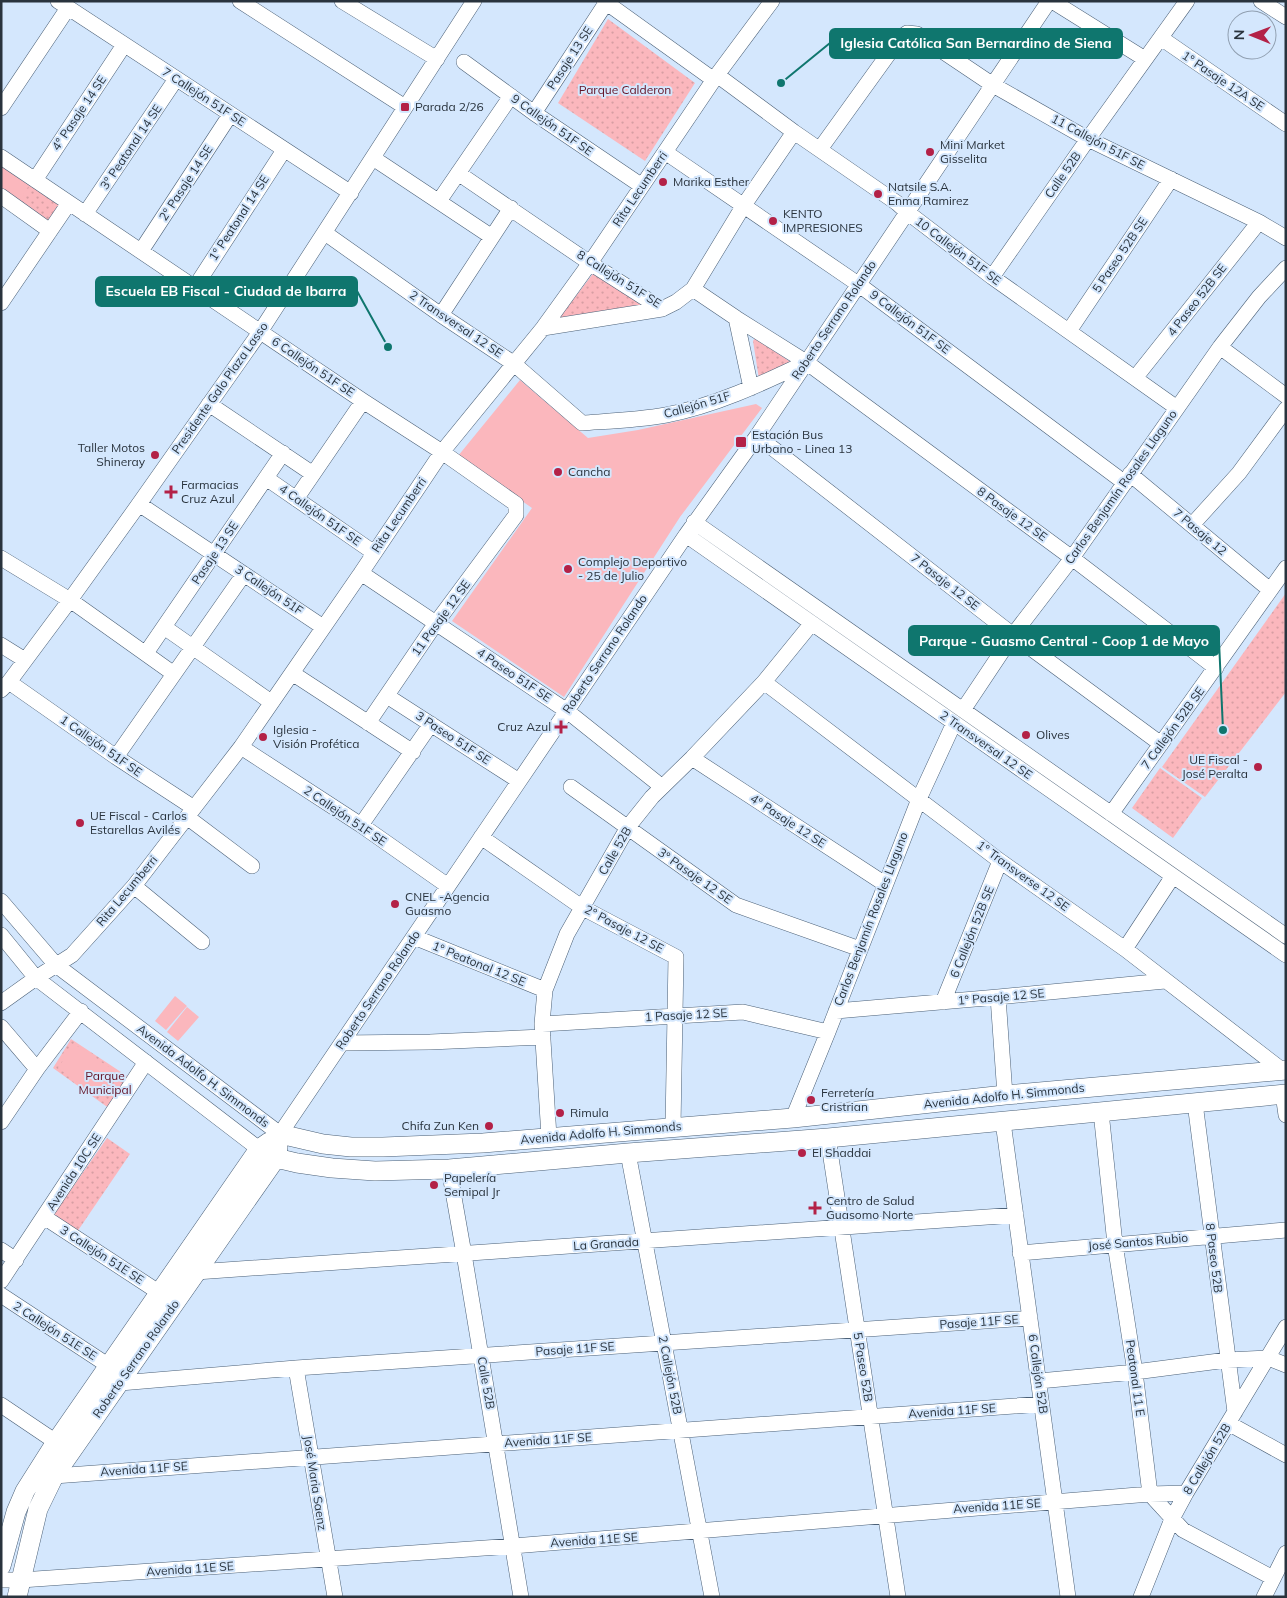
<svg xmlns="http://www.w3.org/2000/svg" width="1287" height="1598" font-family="Mulish,sans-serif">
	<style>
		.green { fill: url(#green-dots) }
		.pitch { fill: #fbb7bd }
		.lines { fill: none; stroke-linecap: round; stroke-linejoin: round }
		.minor-casing { stroke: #4b6077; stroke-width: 16 }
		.major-casing { stroke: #4b6077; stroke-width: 20 }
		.minor { stroke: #fff; stroke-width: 15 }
		.major { stroke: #fff; stroke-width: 19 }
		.poi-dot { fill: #b32147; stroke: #d4e7fd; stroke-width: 2 }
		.labels { text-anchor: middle; stroke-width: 4; stroke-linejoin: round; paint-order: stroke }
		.street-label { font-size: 12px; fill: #29333d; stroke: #d4e7fd }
		.park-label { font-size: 12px; fill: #631326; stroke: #d4e7fd }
		.poi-label { font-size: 12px; fill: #29333d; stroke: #d4e7fd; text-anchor: start }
		.leader { fill: none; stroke: #0f766e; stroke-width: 2 }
		.callout-dot { fill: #0f766e; stroke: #d4e7fd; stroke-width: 2 }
		.callout { fill: #0f766e; stroke: #0f766e; stroke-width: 2 }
		.callout-label { font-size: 14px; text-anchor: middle; font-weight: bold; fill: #fff }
	</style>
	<defs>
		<pattern id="green-dots" width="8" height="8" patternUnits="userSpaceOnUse" patternTransform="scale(1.25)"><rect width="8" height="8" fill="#fbb7bd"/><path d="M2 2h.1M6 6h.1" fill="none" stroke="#d79ea3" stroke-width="1.8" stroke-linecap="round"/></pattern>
	</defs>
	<rect width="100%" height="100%" fill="#d4e7fd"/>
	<!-- green -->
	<path class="green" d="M608 19 695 83 645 161 558 103Z
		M1 160 62 202 47 226 1 193Z
		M595 271 645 308 557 321Z
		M755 338 792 363 759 379 753 341Z
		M1286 593V692L1205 797 1162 767Z
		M1160 768 1202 798 1173 838 1132 808Z
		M71 1039 130 1078 110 1109 53 1068Z
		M107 1138 130 1154 77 1232 54 1214Z"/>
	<!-- pitch -->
	<path class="pitch" d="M1 162 31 182 19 202 1 190Z
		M520 380 588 438 638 430 756 404 762 408 680 517 564 697 452 621 532 508 458 456Z
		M175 996 187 1006 166 1030 155 1021Z
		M187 1007 199 1017 178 1041 167 1032Z
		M74 1044 115 1071 97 1096 58 1068Z"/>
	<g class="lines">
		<defs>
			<path id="minor" d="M58 1 351 193
				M240 1 405 107
				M342 1 437 59
				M604 1 714 80
				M1052 1 1145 59
				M1261 1 1286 17
				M1161 38 1286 124
				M464 62 534 113 642 186
				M717 75 794 132 897 203 907 212 992 277 1177 408
				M1 108 68 8
				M534 113 606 3
				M820 149 900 38 907 33 917 34 993 85 1088 139 1259 222 1286 238
				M665 152 858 284 1125 483
				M1 157 363 401 442 452 516 504V515L436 623 368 723
				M373 158 492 237
				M458 173 590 263 662 309 676 302 693 289 736 318 806 362 1072 558 1216 668
				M35 180 124 45
				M1 196 50 231
				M439 201 511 96
				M85 214 176 79
				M325 233 441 315 513 363 582 423C610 421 638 420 666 415 714 406 761 384 805 363
				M141 251 230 115
				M992 277 1088 139 1187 1
				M195 287 284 150
				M693 289 744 205 794 132
				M1 303 69 203
				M441 315 511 208
				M736 318 751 388
				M543 328 662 309
				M1069 331 1171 179
				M1220 347 1286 396
				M1135 378 1259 222
				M209 404 313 474
				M757 436 1013 635 1161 744
				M1130 474 1270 590
				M266 478 373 552
				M296 499 363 401
				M139 504 323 627
				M694 522 1286 936
				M1192 525 1239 473 1286 409
				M686 535 1286 955
				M1 558 70 600 174 674
				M361 573 567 711 661 786
				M164 627 271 702
				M1 645 25 660
				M146 653 283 453
				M292 673 413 752
				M9 682 116 757 194 808
				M764 682 1000 861 1125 949 1282 1070
				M1 690 9 682 70 600 139 504 260 332 474 1
				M387 696 519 781
				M963 710 1013 635 1072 558 1220 347 1259 297 1286 268
				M241 747 361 825 448 886
				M116 757 244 574
				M692 758 885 884
				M571 787 736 905 860 949
				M1111 814 1286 568
				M187 817 252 866
				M361 825 431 724
				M481 837 583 908 676 957 673 1127
				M134 886 202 942
				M1 901 56 965 280 1134 686 535 757 436 1049 1
				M1 935 36 978 259 1149
				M414 937 545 990
				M1125 949 1173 876
				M998 997 1005 1095
				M943 1002 1000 861
				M1 1003 36 978 72 955 134 886 187 817 241 747 361 573 442 452 543 328 590 263 717 75 772 1
				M836 1011 998 997 1165 981
				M542 1024 743 1012 828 1032
				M1 1027 37 1069
				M342 1043 430 1042 543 1037
				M1283 1094 1286 1115
				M1195 1103 1235 1412
				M1101 1112 1115 1244 1135 1372 1150 1494 1183 1530 1273 1578
				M793 1118 828 1032 919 799 954 723
				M1 1122 37 1069 81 1011
				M1003 1122 1068 1597
				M549 1137 542 1024 545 990 567 934 628 827 652 797 692 758 764 682 812 623
				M828 1138 898 1597
				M628 1153 712 1597
				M449 1169 464 1254 521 1597
				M44 1217 160 1293
				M1 1250 16 1260
				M1020 1253 1286 1230
				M196 1272 1016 1215
				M1 1281 146 1062
				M1 1295 109 1366
				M296 1368 335 1597
				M1039 1381 1135 1372 1227 1360 1268 1358 1286 1365
				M120 1383 296 1368 1030 1318
				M1 1405 56 1442
				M1228 1423 1286 1455
				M54 1476 1042 1404
				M1 1580H21L513 1546 1150 1494 1186 1493
				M1141 1597 1172 1519 1186 1493 1286 1327
				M1264 1597 1286 1553"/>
			<path id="major" d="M280 1134 323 1144 351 1147H383L483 1143 793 1118 1005 1095 1286 1070
				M259 1149 276 1158 297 1163 332 1168 375 1171 449 1169 628 1153 828 1138 1286 1094
				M1 1566 16 1512 25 1491 56 1442 259 1149 269 1142
				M17 1597 38 1509 54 1476 276 1158 278 1147"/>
		</defs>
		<!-- minor casing -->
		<use href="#minor" class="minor-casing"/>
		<!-- major casing -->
		<use href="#major" class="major-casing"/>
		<!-- minor -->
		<use href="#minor" class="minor"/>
		<!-- major -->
		<use href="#major" class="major"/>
	</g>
	<!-- markers -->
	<g class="poi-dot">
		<rect x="400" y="102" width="10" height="10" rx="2.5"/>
		<circle cx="930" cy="152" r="5"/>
		<circle cx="663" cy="182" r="5"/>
		<circle cx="878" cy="194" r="5"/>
		<circle cx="773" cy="221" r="5"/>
		<rect x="735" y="436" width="12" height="12" rx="2.5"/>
		<circle cx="155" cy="455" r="5"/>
		<circle cx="558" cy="472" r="5"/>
		<path d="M168.5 484.5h5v5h5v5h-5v5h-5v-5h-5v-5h5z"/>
		<circle cx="568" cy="569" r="5"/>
		<path d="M558.5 719.5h5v5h5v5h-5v5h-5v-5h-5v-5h5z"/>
		<circle cx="1026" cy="735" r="5"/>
		<circle cx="263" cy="737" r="5"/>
		<circle cx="1258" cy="767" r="5"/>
		<circle cx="80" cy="823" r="5"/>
		<circle cx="395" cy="904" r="5"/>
		<circle cx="811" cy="1100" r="5"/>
		<circle cx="560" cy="1113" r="5"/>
		<circle cx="489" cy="1126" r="5"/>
		<circle cx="802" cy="1153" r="5"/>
		<circle cx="434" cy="1185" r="5"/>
		<path d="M812.5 1200.5h5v5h5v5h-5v5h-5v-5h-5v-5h5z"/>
	</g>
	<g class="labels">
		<!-- street labels -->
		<g class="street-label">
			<text transform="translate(570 58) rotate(-57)" y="4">Pasaje 13 SE</text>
			<text transform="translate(1223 81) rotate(34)" y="4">1° Pasaje 12A SE</text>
			<text transform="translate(204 97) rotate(33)" y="4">7 Callejón 51F SE</text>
			<text transform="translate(79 113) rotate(-56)" y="4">4° Pasaje 14 SE</text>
			<text transform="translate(552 125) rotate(35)" y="4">9 Callejón 51F SE</text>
			<text transform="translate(1098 142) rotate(28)" y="4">11 Callejón 51F SE</text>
			<text transform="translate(131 147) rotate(-56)" y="4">3° Peatonal 14 SE</text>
			<text transform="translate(1063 175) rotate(-55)" y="4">Calle 52B</text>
			<text transform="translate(186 183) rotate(-57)" y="4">2° Pasaje 14 SE</text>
			<text transform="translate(640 189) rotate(-56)" y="4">Rita Lecumberri</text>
			<text transform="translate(239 218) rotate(-57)" y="4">1° Peatonal 14 SE</text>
			<text transform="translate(958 251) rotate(37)" y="4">10 Callejón 51F SE</text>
			<text transform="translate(1120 255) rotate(-56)" y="4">5 Paseo 52B SE</text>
			<text transform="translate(619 279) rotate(32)" y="4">8 Callejón 51F SE</text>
			<text transform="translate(1197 300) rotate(-52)" y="4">4 Paseo 52B SE</text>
			<text transform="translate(834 320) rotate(-56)" y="4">Roberto Serrano Rolando</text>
			<text transform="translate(910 322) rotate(37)" y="4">9 Callejón 51F SE</text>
			<text transform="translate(456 324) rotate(34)" y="4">2 Transversal 12 SE</text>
			<text transform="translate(313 367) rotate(34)" y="4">6 Callejón 51F SE</text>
			<text transform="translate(220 388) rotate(-55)" y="4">Presidente Galo Plaza Lasso</text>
			<text transform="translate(697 405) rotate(-16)" y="4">Callejón 51F</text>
			<text transform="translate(1121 487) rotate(-55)" y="4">Carlos Benjamín Rosales Llaguno</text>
			<text transform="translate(1012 514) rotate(36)" y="4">8 Pasaje 12 SE</text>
			<text transform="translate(320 515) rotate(35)" y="4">4 Callejón 51F SE</text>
			<text transform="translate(399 515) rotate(-56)" y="4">Rita Lecumberri</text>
			<text transform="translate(1200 532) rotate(40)" y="4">7 Pasaje 12</text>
			<text transform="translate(215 553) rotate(-56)" y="4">Pasaje 13 SE</text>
			<text transform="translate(945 582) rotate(38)" y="4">7 Pasaje 12 SE</text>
			<text transform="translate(269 590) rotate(34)" y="4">3 Callejón 51F</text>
			<text transform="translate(441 618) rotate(-54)" y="4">11 Pasaje 12 SE</text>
			<text transform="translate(605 654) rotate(-56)" y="4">Roberto Serrano Rolando</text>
			<text transform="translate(514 675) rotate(34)" y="4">4 Paseo 51F SE</text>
			<text transform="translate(1173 728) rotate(-54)" y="4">7 Callejón 52B SE</text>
			<text transform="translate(453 738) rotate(33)" y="4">3 Paseo 51F SE</text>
			<text transform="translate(986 745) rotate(35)" y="4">2 Transversal 12 SE</text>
			<text transform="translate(101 746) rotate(35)" y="4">1 Callejón 51F SE</text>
			<text transform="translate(345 816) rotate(34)" y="4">2 Callejón 51F SE</text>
			<text transform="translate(788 821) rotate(33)" y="4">4° Pasaje 12 SE</text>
			<text transform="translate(615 851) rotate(-60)" y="4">Calle 52B</text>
			<text transform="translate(695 876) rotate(35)" y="4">3° Pasaje 12 SE</text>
			<text transform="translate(1023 876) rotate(36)" y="4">1° Transverse 12 SE</text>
			<text transform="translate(127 891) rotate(-50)" y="4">Rita Lecumberri</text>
			<text transform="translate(871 919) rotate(-69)" y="4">Carlos Benjamín Rosales Llaguno</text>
			<text transform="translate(624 929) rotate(28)" y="4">2° Pasaje 12 SE</text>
			<text transform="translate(972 932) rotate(-68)" y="4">6 Callejón 52B SE</text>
			<text transform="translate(479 964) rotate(22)" y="4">1° Peatonal 12 SE</text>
			<text transform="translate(378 990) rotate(-56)" y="4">Roberto Serrano Rolando</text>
			<text transform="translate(1001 997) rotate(-5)" y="4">1° Pasaje 12 SE</text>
			<text transform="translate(686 1015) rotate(-3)" y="4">1 Pasaje 12 SE</text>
			<text transform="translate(203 1076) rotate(37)" y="4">Avenida Adolfo H. Simmonds</text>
			<text transform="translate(1004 1096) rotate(-6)" y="4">Avenida Adolfo H. Simmonds</text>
			<text transform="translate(601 1133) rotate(-5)" y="4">Avenida Adolfo H. Simmonds</text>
			<text transform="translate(74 1172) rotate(-57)" y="4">Avenida 10C SE</text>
			<text transform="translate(1138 1242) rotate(-5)" y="4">José Santos Rubio</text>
			<text transform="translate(606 1244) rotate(-4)" y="4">La Granada</text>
			<text transform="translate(102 1255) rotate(33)" y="4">3 Callejón 51E SE</text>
			<text transform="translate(1214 1258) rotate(83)" y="4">8 Paseo 52B</text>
			<text transform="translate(979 1322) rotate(-4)" y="4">Pasaje 11F SE</text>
			<text transform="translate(55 1331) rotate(33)" y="4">2 Callejón 51E SE</text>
			<text transform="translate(575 1349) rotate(-4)" y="4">Pasaje 11F SE</text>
			<text transform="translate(136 1359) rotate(-55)" y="4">Roberto Serrano Rolando</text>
			<text transform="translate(863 1367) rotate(81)" y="4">5 Paseo 52B</text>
			<text transform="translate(1038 1374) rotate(82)" y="4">6 Callejón 52B</text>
			<text transform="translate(670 1375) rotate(79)" y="4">2 Callejón 52B</text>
			<text transform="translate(1135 1378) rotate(82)" y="4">Peatonal 11 E</text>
			<text transform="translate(486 1383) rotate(80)" y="4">Calle 52B</text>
			<text transform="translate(952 1411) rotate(-4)" y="4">Avenida 11F SE</text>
			<text transform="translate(548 1440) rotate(-4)" y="4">Avenida 11F SE</text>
			<text transform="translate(1207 1459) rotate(-59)" y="4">8 Callejón 52B</text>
			<text transform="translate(144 1469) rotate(-4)" y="4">Avenida 11F SE</text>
			<text transform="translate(315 1483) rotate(81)" y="4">José Maria Saenz</text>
			<text transform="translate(997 1506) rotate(-4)" y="4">Avenida 11E SE</text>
			<text transform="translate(594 1540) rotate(-4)" y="4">Avenida 11E SE</text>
			<text transform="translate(190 1569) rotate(-4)" y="4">Avenida 11E SE</text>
		</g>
		<!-- park labels -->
		<g class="park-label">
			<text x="625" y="94">Parque Calderon</text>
			<text x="105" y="1080">Parque<tspan x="105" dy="14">Municipal</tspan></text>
		</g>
		<!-- poi labels -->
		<g class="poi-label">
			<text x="415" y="111">Parada 2/26</text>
			<text x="940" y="149">Mini Market<tspan x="940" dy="14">Gisselita</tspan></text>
			<text x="673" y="186">Marika Esther</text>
			<text x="888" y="191">Natsile S.A.<tspan x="888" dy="14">Enma Ramirez</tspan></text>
			<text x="783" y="218">KENTO<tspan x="783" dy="14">IMPRESIONES</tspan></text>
			<text x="752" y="439">Estación Bus<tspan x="752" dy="14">Urbano - Linea 13</tspan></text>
			<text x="145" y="452" text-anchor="end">Taller Motos<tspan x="145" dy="14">Shineray</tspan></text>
			<text x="568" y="476">Cancha</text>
			<text x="181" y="489">Farmacias<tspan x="181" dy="14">Cruz Azul</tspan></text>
			<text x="578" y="566">Complejo Deportivo<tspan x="578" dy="14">- 25 de Julio</tspan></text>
			<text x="551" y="731" text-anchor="end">Cruz Azul</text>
			<text x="273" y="734">Iglesia -<tspan x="273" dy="14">Visión Profética</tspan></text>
			<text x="1036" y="739">Olives</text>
			<text x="1248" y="764" text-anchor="end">UE Fiscal -<tspan x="1248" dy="14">José Peralta</tspan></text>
			<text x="90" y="820">UE Fiscal - Carlos<tspan x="90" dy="14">Estarellas Avilés</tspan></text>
			<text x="405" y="901">CNEL -Agencia<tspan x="405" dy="14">Guasmo</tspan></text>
			<text x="821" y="1097">Ferretería<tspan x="821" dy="14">Cristrian</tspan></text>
			<text x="570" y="1117">Rimula</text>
			<text x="479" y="1130" text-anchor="end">Chifa Zun Ken</text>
			<text x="812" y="1157">El Shaddai</text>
			<text x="444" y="1182">Papelería<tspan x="444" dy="14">Semipal Jr</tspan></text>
			<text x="826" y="1205">Centro de Salud<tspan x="826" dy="14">Guasomo Norte</tspan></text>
		</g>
	</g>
	<!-- callouts -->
	<path class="leader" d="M781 83L830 43M388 347L357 291M1223 730L1219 641"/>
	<g class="callout-dot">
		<circle cx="781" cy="83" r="5"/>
		<circle cx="388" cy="347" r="5"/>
		<circle cx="1223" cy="730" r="5"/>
	</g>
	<g class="callout">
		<rect x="830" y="29" width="292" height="29" rx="5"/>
		<rect x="96" y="277" width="261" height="29" rx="5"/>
		<rect x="909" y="626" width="310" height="29" rx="5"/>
	</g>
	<g class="callout-label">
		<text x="976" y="48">Iglesia Católica San Bernardino de Siena</text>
		<text x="226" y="296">Escuela EB Fiscal - Ciudad de Ibarra</text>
		<text x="1064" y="646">Parque - Guasmo Central - Coop 1 de Mayo</text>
	</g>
	<!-- border -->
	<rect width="1287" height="1598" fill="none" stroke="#29333d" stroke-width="5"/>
	<!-- north arrow -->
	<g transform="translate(1252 35) rotate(271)"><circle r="24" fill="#d4e7fd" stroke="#909fb0"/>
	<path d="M0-4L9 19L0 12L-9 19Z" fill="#b32147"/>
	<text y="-8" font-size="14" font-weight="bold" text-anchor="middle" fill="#29333d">N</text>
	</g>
</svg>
